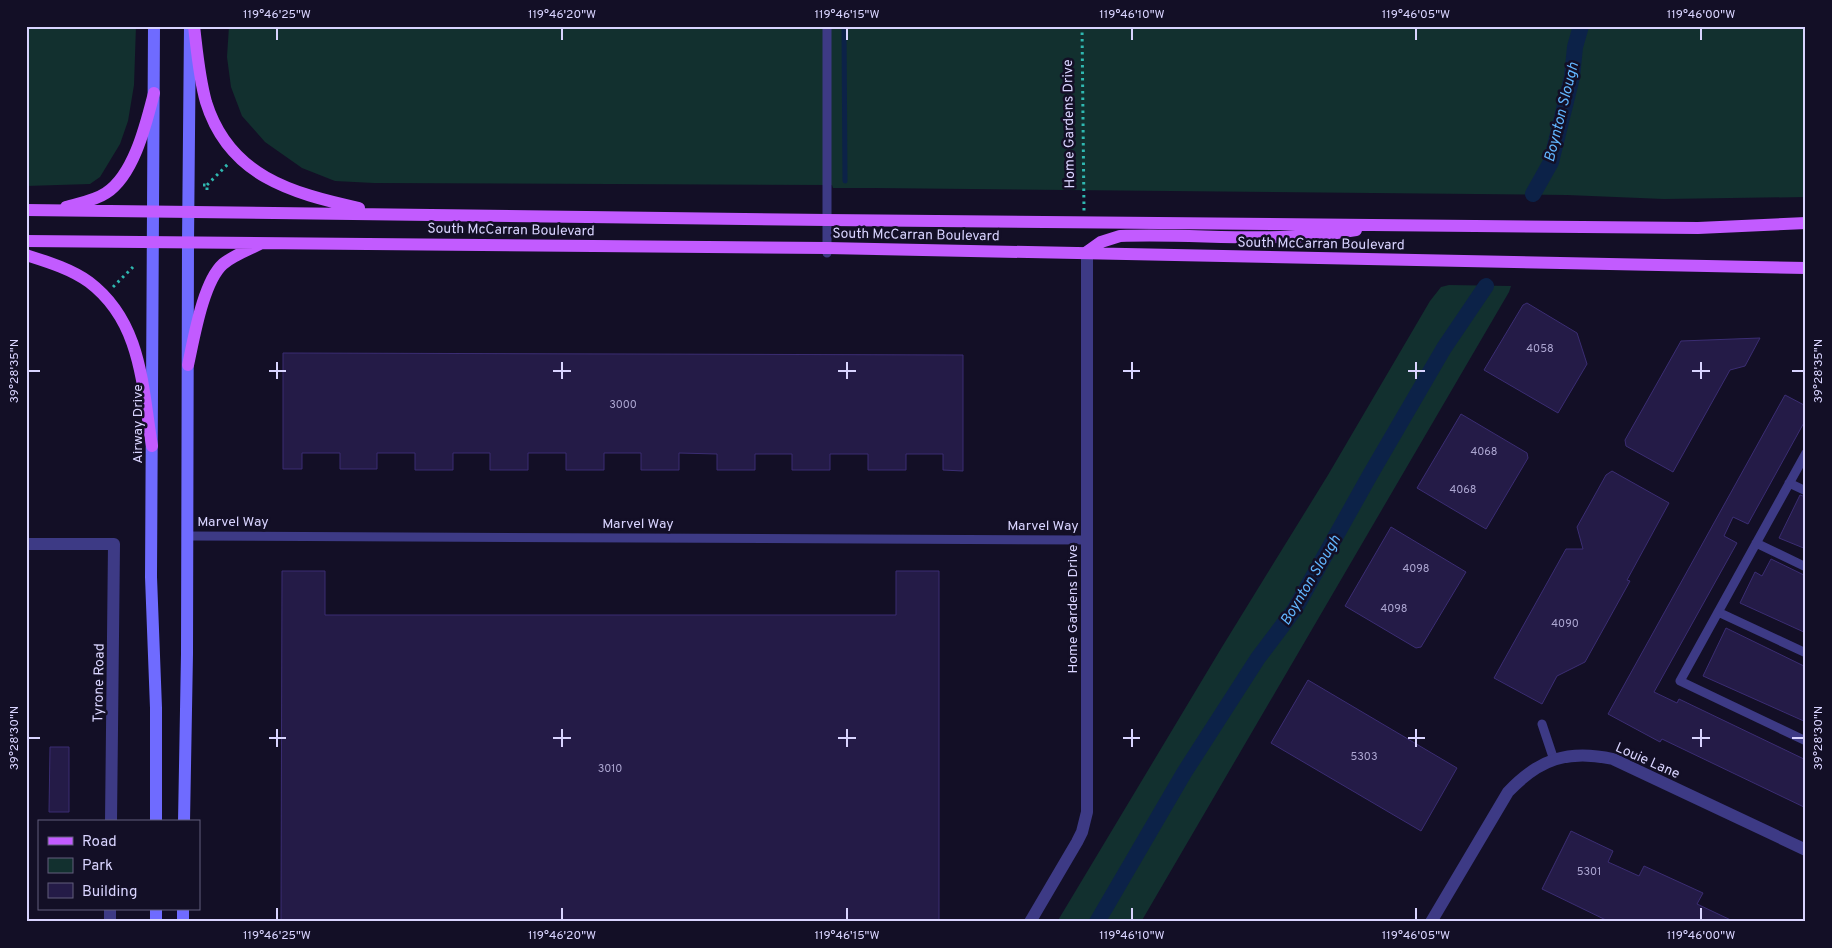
<svg xmlns="http://www.w3.org/2000/svg" width="1832" height="948" font-family="Overpass,sans-serif">
	<style>
		.green { fill: #12302f }
		.lines { fill: none; stroke-linecap: round; stroke-linejoin: round }
		.stream { stroke: #0c2248; stroke-width: 5 }
		.canal { stroke: #0c2248; stroke-width: 16 }
		.building { fill: #241b47; stroke: #3b2d73 }
		.path { stroke: #2fb8b0; stroke-width: 3; stroke-dasharray: 2.5 4; stroke-linecap: butt }
		.service { stroke: #3d3a85; stroke-width: 9 }
		.minor { stroke: #3d3a85; stroke-width: 12 }
		.secondary { stroke: #6f6bff; stroke-width: 12 }
		.primary { stroke: #c25bff; stroke-width: 12 }
		.ticks { fill: none; stroke: #d9d4ff; stroke-width: 2 }
		.labels { text-anchor: middle; stroke-width: 5; stroke-linejoin: round; paint-order: stroke }
		.number-label { font-size: 11px; fill: #aca6d1 }
		.street-label { font-size: 14px; fill: #d9d4ff; stroke: #130f26 }
		.water-label { font-size: 15px; font-style: italic; fill: #62b6ff; stroke: #130f26 }
		.neatline { fill: none; stroke: #d9d4ff; stroke-width: 2 }
		.ticks-label { font-size: 12px; text-anchor: middle; fill: #d9d4ff }
	</style>
	<rect width="100%" height="100%" fill="#130f26"/>
	<!-- green -->
	<path class="green" d="M26 26H136L134 85 128 121 120 144 100 177 90 184 26 186Z
		M229 26H1805L1806 197 1664 199 1567 195 874 188H833L832 185 374 183 335 181 302 168 265 142 242 116 231 87 227 57Z
		M1449 285 1511 286 1509 292 1141 922H1057L1222 647 1328 475 1430 301 1441 287Z"/>
	<g class="lines">
		<!-- stream -->
		<path class="stream" d="M844 26 845 181"/>
		<!-- canal -->
		<path class="canal" d="M1533 194 1551 162 1572 77 1575 47 1581 26
			M1097 922 1184 773 1258 658 1295 609 1370 475 1444 348 1486 286"/>
	</g>
	<!-- building -->
	<path class="building" d="M1527 303 1577 333 1587 364 1558 413 1484 370 1523 305Z
		M1760 338 1745 366 1730 370 1673 472 1626 446 1625 440 1681 341Z
		M283 353 963 355V471L943 470V454H906V470H868V454H830V470H792V454H755V470H717V454L679 453V470H641V453H604V470H566V453H528V470H490V453H453V470H415V453H377V469H340V453H302V469H283Z
		M1785 395 1806 406V419L1748 524 1733 517 1724 536 1737 543 1654 692 1677 703 1679 699 1806 760V808L1662 739 1660 742 1608 714Z
		M1461 414 1527 453 1528 458 1486 529 1417 488Z
		M1612 471 1669 503 1627 580 1630 581 1585 662 1557 676 1542 704 1494 678 1566 549H1583L1577 527 1606 475Z
		M1800 495 1806 497V549L1779 538Z
		M1391 527 1466 572 1421 647 1416 648 1345 606Z
		M1771 559 1806 576V633L1740 603 1755 572 1762 576Z
		M282 571H325V615H896V571H939V922H281Z
		M1726 628 1806 667V722L1703 676Z
		M1308 680 1457 768 1421 831 1271 743Z
		M50 747H69V812H49Z
		M1571 831 1613 851 1608 862 1639 876 1644 866 1703 893 1697 904 1735 922H1610L1542 889Z"/>
	<g class="lines">
		<!-- path -->
		<path class="path" d="M1082 26 1084 211
			M203 185H207V191
			M207 185 228 164
			M113 287 133 267"/>
		<!-- service -->
		<path class="service" d="M827 26V253
			M1806 453 1680 681 1806 741
			M1789 483 1806 491
			M188 536 1087 540
			M1756 543 1806 567
			M1718 612 1806 653
			M1542 724 1554 760"/>
		<!-- minor -->
		<path class="minor" d="M26 544H114L111 822
			M110 922V909
			M1030 922 1077 842 1082 832 1087 812V252
			M1431 922 1508 792C1539 759 1568 749 1613 759L1806 850"/>
		<!-- secondary -->
		<path class="secondary" d="M154 26 151 577 156 708V822
			M184 822 187 654 188 242 190 26
			M156 922V909
			M183 922V909"/>
		<!-- primary -->
		<path class="primary" d="M194 26C197 51 199 77 206 102 229 176 291 193 359 208
			M66 207C79 203 94 201 106 193 134 175 146 124 154 93
			M26 210 827 220 1698 228 1806 223
			M26 241 827 248 1806 268
			M1087 252 1101 242 1120 236C1199 233 1277 244 1356 230
			M26 255C48 262 71 269 89 282 142 322 142 386 152 446
			M188 365C194 338 203 282 223 264 234 255 248 250 260 244"/>
	</g>
	<!-- ticks -->
	<path class="ticks" d="M277 28V40M562 28V40M847 28V40M1132 28V40M1416 28V40M1701 28V40M277 362V379M562 362V379M847 362V379M1132 362V379M1416 362V379M1701 362V379M28 371H40M269 371H286M553 371H571M838 371H856M1123 371H1140M1408 371H1425M1692 371H1710M1792 371H1804M277 729V747M562 729V747M847 729V747M1132 729V747M1416 729V747M1701 729V747M28 738H40M269 738H286M553 738H571M838 738H856M1123 738H1140M1408 738H1425M1692 738H1710M1792 738H1804M277 908V920M562 908V920M847 908V920M1132 908V920M1416 908V920M1701 908V920"/>
	<g class="labels">
		<!-- number labels -->
		<g class="number-label">
			<text x="1540" y="352">4058</text>
			<text x="623" y="408">3000</text>
			<text x="1484" y="455">4068</text>
			<text x="1463" y="493">4068</text>
			<text x="1416" y="572">4098</text>
			<text x="1394" y="612">4098</text>
			<text x="1565" y="627">4090</text>
			<text x="1364" y="760">5303</text>
			<text x="610" y="772">3010</text>
			<text x="1589" y="875">5301</text>
		</g>
		<!-- street labels -->
		<g class="street-label">
			<text transform="translate(1068 124) rotate(-91)" y="5">Home Gardens Drive</text>
			<text transform="translate(511 229) rotate(1)" y="5">South McCarran Boulevard</text>
			<text transform="translate(916 234) rotate(1)" y="5">South McCarran Boulevard</text>
			<text transform="translate(1321 243) rotate(1)" y="5">South McCarran Boulevard</text>
			<text transform="translate(137 424) rotate(-90)" y="5">Airway Drive</text>
			<text x="233" y="526">Marvel Way</text>
			<text x="638" y="528">Marvel Way</text>
			<text x="1043" y="530">Marvel Way</text>
			<text transform="translate(1072 609) rotate(-90)" y="5">Home Gardens Drive</text>
			<text transform="translate(98 683) rotate(-89)" y="5">Tyrone Road</text>
			<text transform="translate(1648 760) rotate(24)" y="5">Louie Lane</text>
		</g>
		<!-- water labels -->
		<g class="water-label">
			<text transform="translate(1561 112) rotate(-76)" y="5">Boynton Slough</text>
			<text transform="translate(1310 580) rotate(-59)" y="5">Boynton Slough</text>
		</g>
	</g>
	<!-- border -->
	<rect width="1832" height="948" fill="none" stroke="#130f26" stroke-width="55"/>
	<!-- legend -->
	<rect x="38" y="820" width="162" height="90" fill="#130f26" stroke="#625e7d"/>
	<rect x="48" y="837" width="25" height="8" fill="#c25bff" stroke="#625e7d"/>
	<text x="82" y="846" font-size="15" fill="#d9d4ff">Road</text>
	<rect x="48" y="858" width="25" height="15" fill="#12302f" stroke="#625e7d"/>
	<text x="82" y="870" font-size="15" fill="#d9d4ff">Park</text>
	<rect x="48" y="883" width="25" height="15" fill="#241b47" stroke="#625e7d"/>
	<text x="82" y="896" font-size="15" fill="#d9d4ff">Building</text>
	<rect x="28" y="28" width="1776" height="892" class="neatline"/>
	<g class="ticks-label">
		<text x="277" y="18">119°46'25"W</text>
		<text x="562" y="18">119°46'20"W</text>
		<text x="847" y="18">119°46'15"W</text>
		<text x="1132" y="18">119°46'10"W</text>
		<text x="1416" y="18">119°46'05"W</text>
		<text x="1701" y="18">119°46'00"W</text>
		<text transform="translate(14 371) rotate(-90)" y="4">39°28'35"N</text>
		<text transform="translate(1818 371) rotate(-90)" y="4">39°28'35"N</text>
		<text transform="translate(14 738) rotate(-90)" y="4">39°28'30"N</text>
		<text transform="translate(1818 738) rotate(-90)" y="4">39°28'30"N</text>
		<text x="277" y="939">119°46'25"W</text>
		<text x="562" y="939">119°46'20"W</text>
		<text x="847" y="939">119°46'15"W</text>
		<text x="1132" y="939">119°46'10"W</text>
		<text x="1416" y="939">119°46'05"W</text>
		<text x="1701" y="939">119°46'00"W</text>
	</g>
</svg>
